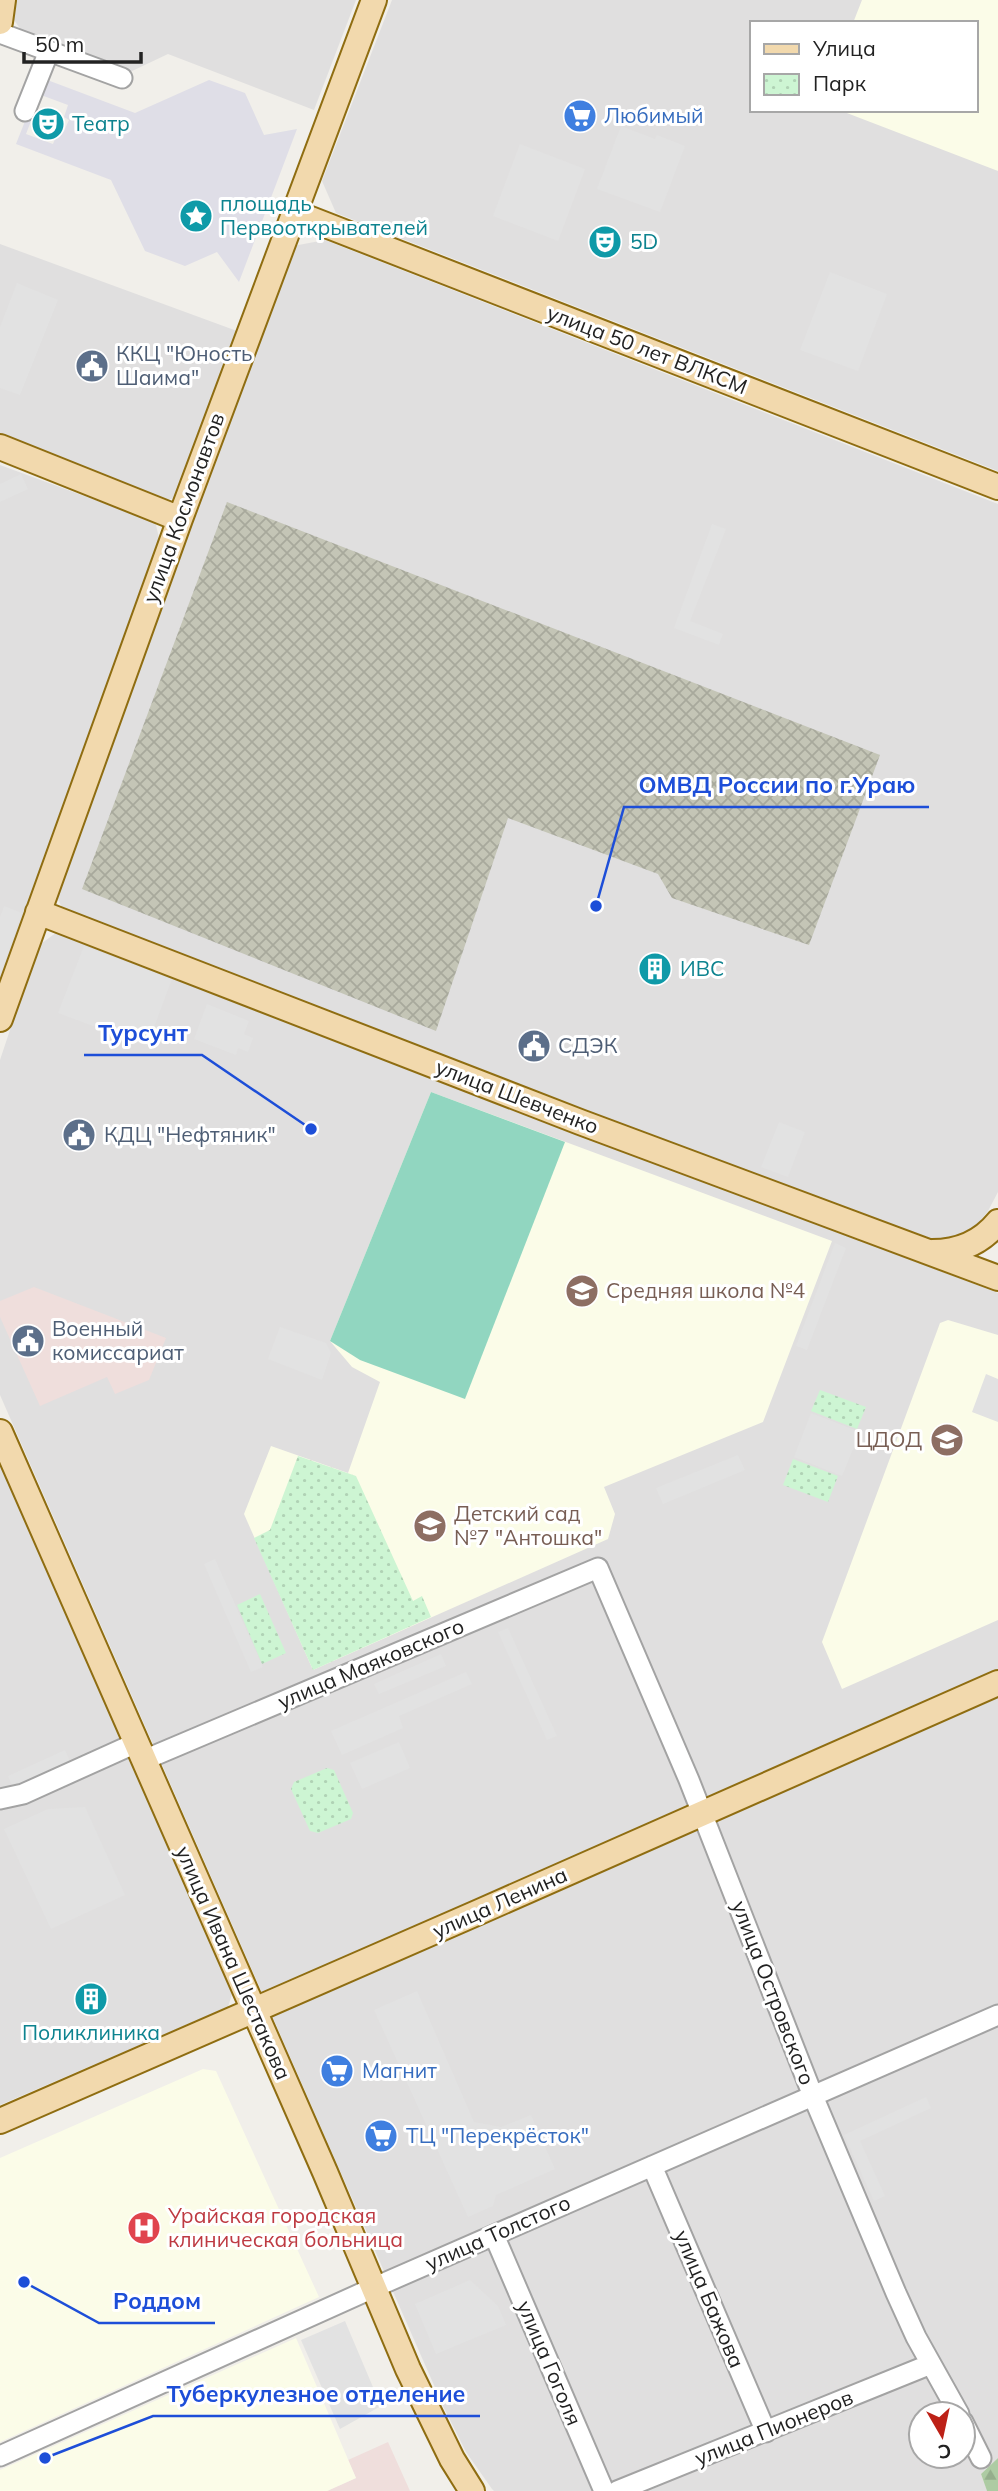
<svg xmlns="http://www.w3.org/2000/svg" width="998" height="2491" font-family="Mulish,sans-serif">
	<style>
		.residential { fill: #e0dfdf; fill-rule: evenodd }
		.commercial { fill: #efdedc }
		.education { fill: #fbfce8 }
		.construction { fill: url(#construction-cross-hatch) }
		.forest { fill: url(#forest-firs) }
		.park { fill: url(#park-dots) }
		.pitch { fill: #91d6c0 }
		.parking { fill: #e2e2e2 }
		.plaza { fill: #dfdee7; fill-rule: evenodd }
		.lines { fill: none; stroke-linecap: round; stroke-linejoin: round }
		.minor-casing { stroke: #a3a3a3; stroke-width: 23 }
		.major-casing { stroke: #8f6d11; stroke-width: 28 }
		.minor { stroke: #fff; stroke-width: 19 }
		.major { stroke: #f2d9ad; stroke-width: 24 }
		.labels { text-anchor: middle; stroke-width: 6; stroke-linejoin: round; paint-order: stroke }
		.shop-label { font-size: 21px; fill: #366cbe; stroke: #fff; text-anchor: start }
		.culture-label { font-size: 21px; fill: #0d838f; stroke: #fff; text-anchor: start }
		.street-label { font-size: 21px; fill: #222; stroke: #fff }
		.service-label { font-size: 21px; fill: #4e5e75; stroke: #fff; text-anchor: start }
		.education-label { font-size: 21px; fill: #785e54; stroke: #fff; text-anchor: start }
		.health-label { font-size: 21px; fill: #be3a42; stroke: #fff; text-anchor: start }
		.leader { fill: none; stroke: #1d4ed8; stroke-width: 2.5 }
		.callout-dot { fill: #1d4ed8; stroke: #fff; stroke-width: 2.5 }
		.callout-label { font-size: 23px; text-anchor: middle; font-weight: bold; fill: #1d4ed8; stroke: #fff; stroke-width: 6; stroke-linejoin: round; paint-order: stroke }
	</style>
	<defs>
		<pattern id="construction-cross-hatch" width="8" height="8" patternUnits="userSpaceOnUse" patternTransform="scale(1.75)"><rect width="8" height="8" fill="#c4c5b6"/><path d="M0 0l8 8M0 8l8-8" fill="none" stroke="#a8a99c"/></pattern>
		<pattern id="forest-firs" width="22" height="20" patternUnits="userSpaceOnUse" patternTransform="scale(1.75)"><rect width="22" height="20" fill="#adcba3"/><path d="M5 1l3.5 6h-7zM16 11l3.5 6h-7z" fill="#95ae8c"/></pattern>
		<pattern id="park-dots" width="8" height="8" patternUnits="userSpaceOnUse" patternTransform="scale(1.75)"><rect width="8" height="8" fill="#cdf5d3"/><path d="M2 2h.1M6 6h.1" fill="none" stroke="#b0d2b5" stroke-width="1.8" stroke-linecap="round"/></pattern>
	</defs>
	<rect width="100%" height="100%" fill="#f1efea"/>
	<!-- residential -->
	<path class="residential" d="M17 0H356L314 110 168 54 130 72 21 30 14 20Z
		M392 0H998V471L336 213 322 181ZM751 23H975V110H751Z
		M325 240 998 504V1192L988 1211 976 1226 961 1234 948 1239 921 1238 612 1146 998 1293V2458L981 2474 987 2491H494L492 2489 466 2452 444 2408 0 1395V1060L38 946 57 932 64 912 55 893 179 554 156 546 0 981V465L144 518 0 437V244L237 331 175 498 162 501 151 520 156 525 159 538 182 547 293 246ZM921 2414H963V2456H921Z
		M0 1463 232 1994 228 2007 0 2105Z"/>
	<!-- commercial -->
	<path class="commercial" d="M34 1287 166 1338 149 1380 115 1394 107 1377 40 1406 0 1317V1301Z
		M388 2442 410 2491H327L356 2478 348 2460Z"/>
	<!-- education -->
	<path class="education" d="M862 0H998V171L839 110H975V23H853Z
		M431 1092 832 1241 763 1422 604 1487 615 1514 608 1539 313 1670 244 1514 271 1446 348 1473 380 1382 352 1367 330 1341Z
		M948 1320 998 1335V1620L842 1689 822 1642 940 1323Z
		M203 2069 216 2071 319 2297 0 2442V2158Z
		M296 2338 356 2478 327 2491H0V2470Z"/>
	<!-- construction -->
	<path class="construction" d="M227 502 880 755 809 945 672 898 658 874 508 818 436 1031 82 889Z"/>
	<!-- forest -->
	<path class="forest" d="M998 2458V2491H987L981 2474Z"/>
	<!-- park -->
	<path class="park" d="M820 1390 866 1407 857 1429 811 1411Z
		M298 1456 356 1476 413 1601 422 1596 431 1617 313 1670 254 1538 270 1530Z
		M793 1459 838 1476 828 1502 783 1485Z
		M260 1594 286 1653 262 1664 237 1605Z
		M327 1768 334 1770 353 1813 351 1819 318 1833 310 1831 291 1789 294 1782Z"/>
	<!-- pitch -->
	<path class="pitch" d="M431 1092 565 1142 465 1399 360 1360 330 1341Z"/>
	<!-- parking -->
	<path class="parking" d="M621 126 655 139 657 135 685 146 660 212 597 189Z
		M520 144 585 169 558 241 493 216Z
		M830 272 887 294 858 371 800 350Z
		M17 283 58 300 20 395 0 388V327Z
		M21 474 28 489 0 502V484Z
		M712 524 726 529 690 621 723 634 719 645 674 628Z
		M4 906 22 913 0 976V917Z
		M84 946 172 979 147 1046 58 1013Z
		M207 1004 249 1021 244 1034 253 1038 248 1052 238 1048 236 1055 194 1039Z
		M779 1122 805 1132 788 1177 761 1167Z
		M835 1243 846 1248 807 1350 796 1346Z
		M280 1327 326 1343 331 1353 322 1380 268 1359Z
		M986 1374 998 1379V1422L972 1412Z
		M811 1413 860 1432 842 1476 794 1457Z
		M738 1455 745 1470 663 1504 656 1488Z
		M215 1559 263 1667 251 1672 204 1564Z
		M508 1628 557 1736 547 1740 498 1632Z
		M441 1654 446 1666 379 1694 374 1684Z
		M466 1672 472 1684 399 1716 403 1728 342 1755 331 1731Z
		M399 1742 410 1768 362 1789 350 1763Z
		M65 1750 71 1764 14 1790 8 1776Z
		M85 1807 125 1895 51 1929 4 1829 48 1809Z
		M417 1991 474 2122 501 2127 531 2115 555 2169 496 2195 493 2206 468 2217 374 2010Z
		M926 2097 931 2108 860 2141 885 2196 874 2201 844 2135Z
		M470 2280 498 2306 506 2325 436 2354 415 2304Z
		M345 2321 381 2406 340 2429 301 2340Z"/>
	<!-- plaza -->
	<path class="plaza" d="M42 78 135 113 209 80 245 93 264 135 297 129 239 282 217 252 185 266 145 251 111 180 16 144ZM41 95 68 105 64 117 69 120 64 131 59 129 53 144 26 134Z"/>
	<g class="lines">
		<defs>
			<path id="minor" d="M0 33 122 78
				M25 111 49 51
				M144 1760 598 1568 689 1780 813 2096 896 2293 916 2337 959 2414
				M0 1799 23 1794 136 1743
				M652 2166 766 2432
				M494 2235 604 2491
				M963 2422 981 2458
				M0 2456 373 2288 998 2015
				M617 2491 931 2364"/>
			<path id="major" d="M0 22 3 0
				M295 213 998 487
				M0 447 180 519
				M38 912 580 1122 998 1278
				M0 1019 180 519 374 0
				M932 1252C958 1252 981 1243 998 1222
				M0 1432 325 2172 408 2369 452 2459 472 2491
				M0 2121 479 1912 998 1683"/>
		</defs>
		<!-- minor casing -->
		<use href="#minor" class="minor-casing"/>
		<!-- major casing -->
		<use href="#major" class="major-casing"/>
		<!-- minor -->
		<use href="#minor" class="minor"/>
		<!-- major -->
		<use href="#major" class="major"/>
	</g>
	<!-- icons -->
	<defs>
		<symbol id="supermarket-disc" viewBox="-11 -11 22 22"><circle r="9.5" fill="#3f7fe0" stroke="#fff"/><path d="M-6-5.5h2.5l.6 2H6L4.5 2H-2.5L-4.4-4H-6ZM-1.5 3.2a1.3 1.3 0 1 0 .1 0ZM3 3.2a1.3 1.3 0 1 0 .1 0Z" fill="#fff"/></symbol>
		<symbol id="theatre-disc" viewBox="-11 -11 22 22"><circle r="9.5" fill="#0f9aa8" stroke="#fff"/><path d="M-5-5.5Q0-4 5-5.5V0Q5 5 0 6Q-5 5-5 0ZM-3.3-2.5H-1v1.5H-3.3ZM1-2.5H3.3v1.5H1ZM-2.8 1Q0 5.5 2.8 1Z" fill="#fff"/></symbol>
		<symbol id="sight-disc" viewBox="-11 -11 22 22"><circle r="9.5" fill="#0f9aa8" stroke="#fff"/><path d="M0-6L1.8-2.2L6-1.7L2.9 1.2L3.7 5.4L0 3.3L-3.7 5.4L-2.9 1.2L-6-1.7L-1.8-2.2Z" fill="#fff"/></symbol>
		<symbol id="civic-disc" viewBox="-11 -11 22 22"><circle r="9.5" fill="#5c6f8a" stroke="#fff"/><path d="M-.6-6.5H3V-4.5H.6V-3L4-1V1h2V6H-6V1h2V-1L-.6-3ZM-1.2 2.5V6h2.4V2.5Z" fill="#fff"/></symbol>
		<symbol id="building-disc" viewBox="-11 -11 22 22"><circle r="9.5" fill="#0f9aa8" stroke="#fff"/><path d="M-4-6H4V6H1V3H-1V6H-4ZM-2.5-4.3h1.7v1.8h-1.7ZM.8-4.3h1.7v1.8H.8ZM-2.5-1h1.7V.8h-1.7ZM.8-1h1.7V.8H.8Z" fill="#fff"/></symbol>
		<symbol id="school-disc" viewBox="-11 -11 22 22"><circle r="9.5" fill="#8d6e63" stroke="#fff"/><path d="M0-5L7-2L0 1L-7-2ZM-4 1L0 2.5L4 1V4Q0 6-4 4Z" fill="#fff"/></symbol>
		<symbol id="hospital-disc" viewBox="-11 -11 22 22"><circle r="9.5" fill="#e0444e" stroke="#fff"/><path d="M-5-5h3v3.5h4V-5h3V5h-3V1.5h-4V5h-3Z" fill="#fff"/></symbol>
	</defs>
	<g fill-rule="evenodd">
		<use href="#supermarket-disc" x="561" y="97" width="38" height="38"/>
		<use href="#theatre-disc" x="29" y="105" width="38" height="38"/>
		<use href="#sight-disc" x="177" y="197" width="38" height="38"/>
		<use href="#theatre-disc" x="586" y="223" width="38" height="38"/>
		<use href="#civic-disc" x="73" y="347" width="38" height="38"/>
		<use href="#building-disc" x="636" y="950" width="38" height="38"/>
		<use href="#civic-disc" x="515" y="1027" width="38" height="38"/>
		<use href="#civic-disc" x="60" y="1116" width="38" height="38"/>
		<use href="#school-disc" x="563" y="1272" width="38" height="38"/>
		<use href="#civic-disc" x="9" y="1322" width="38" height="38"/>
		<use href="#school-disc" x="928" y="1421" width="38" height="38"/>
		<use href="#school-disc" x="411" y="1507" width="38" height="38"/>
		<use href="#building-disc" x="72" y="1980" width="38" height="38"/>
		<use href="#supermarket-disc" x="318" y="2052" width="38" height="38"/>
		<use href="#supermarket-disc" x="362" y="2117" width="38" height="38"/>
		<use href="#hospital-disc" x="125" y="2209" width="38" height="38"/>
	</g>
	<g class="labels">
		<!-- shop labels -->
		<g class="shop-label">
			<text x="604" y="123">Любимый</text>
			<text x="362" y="2078">Магнит</text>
			<text x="406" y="2143">ТЦ "Перекрёсток"</text>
		</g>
		<!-- culture labels -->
		<g class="culture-label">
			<text x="72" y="131">Театр</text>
			<text x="220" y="211">площадь<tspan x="220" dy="24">Первооткрывателей</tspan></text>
			<text x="630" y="249">5D</text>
			<text x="680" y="976">ИВС</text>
			<text x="91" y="2040" text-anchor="middle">Поликлиника</text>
		</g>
		<!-- street labels -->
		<g class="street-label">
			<text transform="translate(647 350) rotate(21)" y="7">улица 50 лет ВЛКСМ</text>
			<text transform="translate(184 508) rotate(-70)" y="7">улица Космонавтов</text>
			<text transform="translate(517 1097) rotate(21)" y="7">улица Шевченко</text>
			<text transform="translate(371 1664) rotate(-23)" y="7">улица Маяковского</text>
			<text transform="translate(500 1903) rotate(-24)" y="7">улица Ленина</text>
			<text transform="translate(233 1963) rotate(66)" y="7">улица Ивана Шестакова</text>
			<text transform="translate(773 1993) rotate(69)" y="7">улица Островского</text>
			<text transform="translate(498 2233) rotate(-24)" y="7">улица Толстого</text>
			<text transform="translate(709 2299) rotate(67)" y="7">улица Бажова</text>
			<text transform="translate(549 2363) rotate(67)" y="7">улица Гоголя</text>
			<text transform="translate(774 2428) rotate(-22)" y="7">улица Пионеров</text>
		</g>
		<!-- service labels -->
		<g class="service-label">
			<text x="116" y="361">ККЦ "Юность<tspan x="116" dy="24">Шаима"</tspan></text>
			<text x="558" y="1053">СДЭК</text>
			<text x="104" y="1142">КДЦ "Нефтяник"</text>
			<text x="52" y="1336">Военный<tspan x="52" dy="24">комиссариат</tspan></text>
		</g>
		<!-- education labels -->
		<g class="education-label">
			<text x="606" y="1298">Средняя школа №4</text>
			<text x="922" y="1447" text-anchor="end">ЦДОД</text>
			<text x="454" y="1521">Детский сад<tspan x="454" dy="24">№7 "Антошка"</tspan></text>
		</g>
		<!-- health labels -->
		<g class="health-label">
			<text x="168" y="2223">Урайская городская<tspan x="168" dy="24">клиническая больница</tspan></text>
		</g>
	</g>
	<!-- callouts -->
	<path class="leader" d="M596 906L624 807H929M311 1129L202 1055H84M24 2282L99 2323H215M45 2458L153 2416H480"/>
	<g class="callout-dot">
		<circle cx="596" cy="906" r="7"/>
		<circle cx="311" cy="1129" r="7"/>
		<circle cx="24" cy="2282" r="7"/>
		<circle cx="45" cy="2458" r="7"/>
	</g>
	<g class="callout-label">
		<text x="777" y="793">ОМВД России по г.Ураю</text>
		<text x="143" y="1041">Турсунт</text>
		<text x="157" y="2309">Роддом</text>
		<text x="316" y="2402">Туберкулезное отделение</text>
	</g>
	<!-- legend -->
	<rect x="750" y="21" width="228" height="91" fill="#ffffff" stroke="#a7a7a7" stroke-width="2"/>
	<rect x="764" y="44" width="35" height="10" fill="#f2d9ad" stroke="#a7a7a7" stroke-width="2"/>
	<text x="813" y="56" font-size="21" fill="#222222">Улица</text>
	<rect x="764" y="74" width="35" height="21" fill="url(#park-dots)" stroke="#a7a7a7" stroke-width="2"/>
	<text x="813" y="91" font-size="21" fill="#222222">Парк</text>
	<!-- north arrow -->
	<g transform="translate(942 2435) rotate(171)"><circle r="33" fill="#ffffff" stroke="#a7a7a7" stroke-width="2"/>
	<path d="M0-5L12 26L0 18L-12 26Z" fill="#bd2117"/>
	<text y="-10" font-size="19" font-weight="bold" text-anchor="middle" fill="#222222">С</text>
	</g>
	<!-- scale -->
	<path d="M24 52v10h117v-10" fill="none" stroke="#222222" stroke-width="3.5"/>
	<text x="35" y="52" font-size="21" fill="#222222" stroke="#ffffff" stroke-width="5" paint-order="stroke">50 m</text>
</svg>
